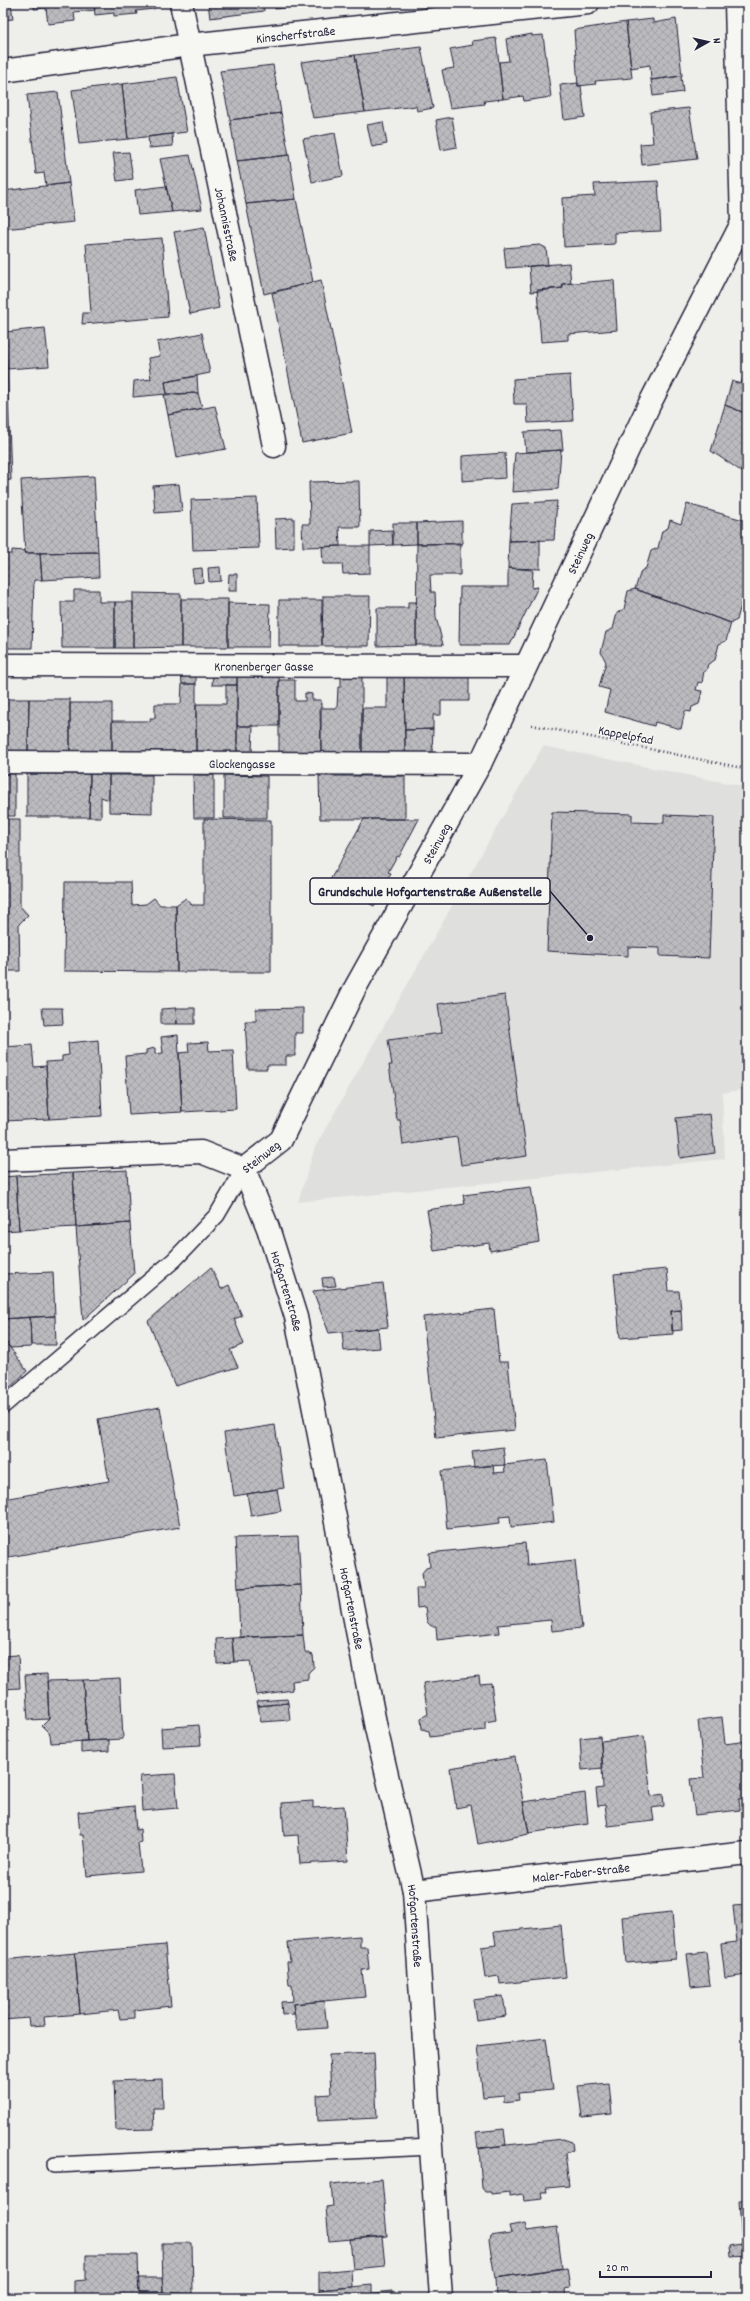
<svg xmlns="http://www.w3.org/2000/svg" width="750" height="2301" font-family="Dekko,sans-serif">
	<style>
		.built { fill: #dfdfde }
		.building { fill: url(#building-cross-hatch); stroke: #22223b }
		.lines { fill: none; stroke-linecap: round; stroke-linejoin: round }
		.lane-casing { stroke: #22223b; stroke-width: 18 }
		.street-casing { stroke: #22223b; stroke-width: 25 }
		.path { stroke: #22223b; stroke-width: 2.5; stroke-dasharray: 1 3; stroke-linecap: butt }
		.lane { stroke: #f6f6f2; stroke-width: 15 }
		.street { stroke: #f6f6f2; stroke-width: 22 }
		.labels { text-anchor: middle; stroke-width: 3; stroke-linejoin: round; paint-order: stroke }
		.street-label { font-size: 13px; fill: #22223b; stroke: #f6f6f2 }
		.leader { fill: none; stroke: #22223b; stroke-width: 1.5 }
		.callout-dot { fill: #22223b; stroke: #f6f6f2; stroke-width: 1.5 }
		.callout { fill: #f6f6f2; stroke: #22223b; stroke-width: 1.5 }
		.callout-label { font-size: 14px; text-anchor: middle; font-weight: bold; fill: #22223b }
	</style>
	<defs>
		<pattern id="building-cross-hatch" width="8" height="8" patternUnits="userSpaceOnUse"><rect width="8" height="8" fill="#bbbbbf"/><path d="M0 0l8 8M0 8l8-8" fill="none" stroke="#a0a0a5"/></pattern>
	</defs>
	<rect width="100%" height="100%" fill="#eeeeeb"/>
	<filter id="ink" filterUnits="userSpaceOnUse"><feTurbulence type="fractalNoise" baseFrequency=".025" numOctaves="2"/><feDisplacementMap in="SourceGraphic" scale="8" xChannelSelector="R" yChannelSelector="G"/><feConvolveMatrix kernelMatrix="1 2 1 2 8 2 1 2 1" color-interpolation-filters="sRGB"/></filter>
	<g filter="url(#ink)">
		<!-- built -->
		<path class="built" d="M543 746 747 787V1089L722 1093 725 1159 298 1202 315 1147Z"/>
		<!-- building -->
		<path class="building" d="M3 3H11L13 19 3 20Z
			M34 3H94L95 10 74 12 75 21 48 24 46 8 34 9Z
			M94 3H153L154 9 136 11 137 14 114 16V13L95 15Z
			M208 3H263L264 11 210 18Z
			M275 3H314L315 4 275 9Z
			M653 19V23L676 19 682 76 651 80 650 65 631 68 626 22Z
			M626 22 632 78 595 81 596 84 578 86 574 30Z
			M532 34V36L543 35 551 97 524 101 523 96 503 99 499 62 509 61 506 39Z
			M496 38 503 99 484 101 485 104 450 108 442 70 454 68 450 49 473 45 472 41Z
			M421 47 433 108 417 111 416 106 365 112 355 55Z
			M355 55 365 112 313 118 301 62Z
			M273 65 281 113 230 120 220 71Z
			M681 76 683 92 653 96 651 80Z
			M177 77 187 132 128 139 122 84Z
			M578 83V86H581L585 117 564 120 560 85Z
			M122 84 128 139 79 144 72 90Z
			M58 92 69 183 46 186 44 173 36 174 27 95Z
			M689 108 697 159 642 165 640 144 653 143 650 112Z
			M281 113 289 155 237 161 230 120Z
			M452 117 457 147 441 150 436 120Z
			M383 122 387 144 372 147 367 125Z
			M335 133 343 176 312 182 303 139Z
			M172 134 173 146 149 148 148 137Z
			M129 152 133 179 117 181 113 153Z
			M190 155 202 209 172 212 160 159Z
			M289 155 296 199 246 204 237 161Z
			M658 181 661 231 615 233V244L564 247 562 198 595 196 594 184Z
			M69 183 74 222 3 229V191Z
			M166 186 172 212 138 215 135 190Z
			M296 199 313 282 264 294 246 204Z
			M204 227 219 308 190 314 174 232Z
			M162 238 168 317 82 324 83 313H91L86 244Z
			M540 245 546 248 548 265 506 268 504 248Z
			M569 263 571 283 562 284 563 288 531 292 529 266Z
			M321 280 352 433 302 443 272 293Z
			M614 280 617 330 568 334V340L541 342 537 290 563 288 562 284Z
			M45 328 49 366 7 369 5 332Z
			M202 333 210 373 165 382 167 394 133 397 134 381 151 379 148 358 160 356 157 342Z
			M3 335H6L11 480 3 481Z
			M747 366V414L725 405 732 381 741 384Z
			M570 375 573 421 528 423 527 404H514L513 379Z
			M197 376 198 393 167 394 165 382Z
			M198 393 202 408 168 415 164 395Z
			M725 405 747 414V475L711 451Z
			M215 406 226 449 176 458 168 415Z
			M561 430 563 450 526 452 524 432Z
			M561 450 558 489 512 492 515 453Z
			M505 453 506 478 462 481V456Z
			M94 476 98 552 25 553 21 480Z
			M359 481 360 527H339L340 546 303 547 302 524H310L309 482Z
			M179 484 182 511 155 513 153 486Z
			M257 498 259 548 193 550 191 500Z
			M557 501 554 540 509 541 512 504Z
			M687 504 747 521V600L742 601 737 620 731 623 635 589 641 571 646 568 651 551 658 548 662 531 668 528 670 520 681 524Z
			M294 518V547L276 548 275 519Z
			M462 521V544H417V523Z
			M393 523H417V544L393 545Z
			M392 530 393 545 370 546V531Z
			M540 540V569L508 568 509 541Z
			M460 543V575H430L431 592H435L436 617 443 645H416L417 544Z
			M340 546H370V573L343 574 342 564H323L322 547Z
			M12 550 25 551V553H40L42 580H34L32 648H3V554H12Z
			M98 552 99 577 42 580 40 553Z
			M220 567 221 581 209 582 208 568Z
			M202 568 203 582 194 583 192 569Z
			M508 568 533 570 532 588 538 587 510 645H459L460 587H508Z
			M229 574H237V591H228Z
			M635 589 731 623 726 641 719 644 715 660 708 664 706 671H704L702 683 698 682 696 690 702 691 699 704 692 707 691 712 685 711 681 729 655 722 654 726 605 712 610 690 599 687 606 662 601 652 606 632 613 629 617 613 624 609 628 591Z
			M74 590H99V602H115V648H62L61 602H74Z
			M133 593 181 594V647L133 648Z
			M323 596H370L369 646H322Z
			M181 599H228V647H181Z
			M279 600H322V646H279Z
			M115 602H133V648H115Z
			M408 602H416V645L377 646V608H408Z
			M228 603 270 604 269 647H228Z
			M387 672H404L405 753H362V708H387Z
			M404 672H469V701H441V715H433V729L405 730Z
			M181 673H196V684H182Z
			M341 673H362V753L321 752 320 708H337L338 687H341Z
			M213 674 237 675V685H212Z
			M279 674V726H237V675Z
			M279 680H295V701H305V693L312 694V700H321V752H279Z
			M182 684H196V751H112V721H151L150 718H155V704H181Z
			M226 685H237V752L196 751V704H226Z
			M3 699H29L28 751H3Z
			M29 699H70V751H28Z
			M70 703H112V751H70Z
			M237 726H253L252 752H237Z
			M433 729 432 753H405V730Z
			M3 774H15V816H3Z
			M27 774H90L89 817H27Z
			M90 774 109 775V800L101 797V817H89Z
			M109 775H152V813L109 812Z
			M193 775H214V818H194Z
			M224 775 267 776V818H224Z
			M319 776H405V819H320Z
			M552 812 632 814V822L664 823V815L714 817 709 958 660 956V948L628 947V956L547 951Z
			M3 819H20V906L28 915 19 924 20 971H3Z
			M204 819 271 820V972H177L176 905 186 898 192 905H204Z
			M364 819H419L399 857 397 856 388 872 391 873 374 906 329 882Z
			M65 882H131L132 905 146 904 154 898 160 905H176L177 972 64 971Z
			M505 995 527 1156 461 1165 457 1137 403 1145 400 1120H397L389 1065H392L388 1040 442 1033 438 1004Z
			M42 1008H62L63 1024 44 1025Z
			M176 1008H195V1024H177Z
			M176 1008 177 1024H161V1009Z
			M303 1008V1033H295V1056H286V1065H267V1069H248L245 1021H256V1009Z
			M178 1035 182 1112 129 1115 125 1056 146 1054V1050L155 1048V1054L163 1053 161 1037Z
			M98 1040 102 1116 49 1119 46 1062 62 1061V1056L69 1055 68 1043Z
			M208 1042 209 1051 233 1050 236 1109 182 1112 179 1053 189 1052 188 1043Z
			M32 1045 34 1067 46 1066 49 1119 3 1121V1065L6 1064 4 1047Z
			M710 1114 715 1153 680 1158 676 1118Z
			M127 1170 130 1223 76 1227 73 1173Z
			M73 1173 76 1227 19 1230 16 1176Z
			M16 1176 19 1230 3 1231V1177Z
			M531 1187 539 1242 490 1251 489 1243 434 1251 427 1210 465 1204 463 1195Z
			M130 1223 134 1274 83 1320 76 1227Z
			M211 1267 221 1289 229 1285 242 1316 234 1319 244 1344 230 1350 238 1367 175 1386 148 1321Z
			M667 1269 669 1291H679L681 1310 671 1311 673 1334 620 1338 614 1274Z
			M53 1272 55 1316 3 1319V1274Z
			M334 1277 336 1286 323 1287 322 1278Z
			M383 1283 388 1327 329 1333 313 1291Z
			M494 1309 499 1362H508L515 1430 436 1438 423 1317Z
			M681 1310 682 1330 672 1331 671 1311Z
			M55 1316 56 1345H31L30 1317Z
			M30 1317 31 1347 10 1348 3 1338V1319Z
			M378 1328 380 1348 344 1351 342 1332Z
			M3 1338 27 1371 3 1394Z
			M160 1407 180 1527 3 1558V1499L109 1481 98 1419Z
			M275 1425 284 1488 234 1496 224 1433Z
			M503 1447 505 1465 474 1467 472 1451Z
			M547 1460 554 1522 511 1527 510 1516 499 1517 500 1523 447 1529 441 1471 493 1465 494 1473 505 1472 504 1465Z
			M277 1489 281 1511 251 1516 247 1494Z
			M298 1536 301 1585 238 1588 235 1538Z
			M525 1543 527 1565 575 1560 582 1628 552 1631 551 1620 498 1625 499 1633 437 1640 436 1626H431L427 1622 425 1607 417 1608 416 1588H424L422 1573 426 1568 430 1567 429 1553Z
			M301 1585 303 1635 240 1637 238 1588Z
			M303 1635 305 1652 313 1655 314 1667 308 1673V1679L292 1681 293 1690 256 1695 250 1661 234 1662 232 1638Z
			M232 1638 234 1662 217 1663 216 1639Z
			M18 1655 20 1688 3 1689V1656Z
			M47 1674 49 1719 28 1720 25 1675Z
			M479 1676 480 1684 491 1683 496 1720 485 1722V1730L430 1737 429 1731 422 1729 421 1718 428 1714 423 1683Z
			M120 1678 123 1739 87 1741 83 1680Z
			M83 1680 87 1741 51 1743 50 1734 42 1726 49 1719 47 1681Z
			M287 1699 288 1703 258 1706 257 1701Z
			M288 1703 290 1720 261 1722 258 1706Z
			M722 1717 725 1744 747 1741V1798L739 1799 740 1810 695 1815 690 1779 704 1778 698 1720Z
			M199 1725 201 1745 162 1747 161 1728Z
			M600 1736 603 1768 582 1770 580 1738Z
			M644 1736 651 1796 663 1794 664 1806 652 1808 654 1821 608 1826 605 1805 598 1806 596 1789 603 1788 601 1741Z
			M109 1740V1751L81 1753V1741Z
			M515 1757 529 1834 478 1844 471 1805 456 1808 450 1768Z
			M175 1774 178 1808 142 1811 140 1776Z
			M585 1793 588 1824 529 1833 523 1802Z
			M313 1801V1808L344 1806 348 1861 300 1864 298 1835 284 1836 282 1803Z
			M134 1806 136 1830 140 1829 141 1842 138 1843 141 1871 87 1876 83 1835H80L78 1812Z
			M747 1905V1975L725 1978 721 1944 737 1942 733 1906Z
			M672 1912 676 1959 626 1963 622 1917Z
			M561 1925 566 1977 500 1984 499 1976 485 1978 481 1947 496 1945 494 1932Z
			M360 1936V1947H367L369 1969 362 1970 365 1997 293 2004 294 2014 282 2015 281 2002 293 2001 292 1985H289L287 1962H290L288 1942Z
			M165 1945 171 2006 134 2010V2018L120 2019 118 2010 80 2014 75 1953Z
			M706 1952 710 1985 691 1987 687 1954Z
			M75 1953 80 2014 44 2017 45 2025 30 2026 29 2018 3 2020V1960Z
			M503 1996 506 2016 476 2020 473 2000Z
			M324 2001 327 2028 297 2030 293 2004Z
			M546 2038 553 2090 518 2093 519 2100 504 2102V2095L483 2097 477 2046Z
			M374 2053 377 2118 318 2121 317 2095 331 2094 329 2055Z
			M162 2079 163 2108H153L154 2129 116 2130 114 2081Z
			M609 2083 612 2114 582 2117 578 2086Z
			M504 2129 506 2145 478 2149 476 2132Z
			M563 2139 572 2142 573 2150 565 2153 569 2186 546 2188 547 2192H542L543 2199 524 2201 523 2194 510 2196V2192L491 2194V2192H485L482 2188 479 2148Z
			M382 2179 387 2236 329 2241 326 2207 333 2206 331 2184Z
			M739 2200H747V2243L742 2244Z
			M525 2223 527 2231 557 2227 562 2268 495 2278 489 2241 490 2236 511 2233 509 2226Z
			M382 2236 385 2266 353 2269 350 2239Z
			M162 2243H192L193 2294 163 2292Z
			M747 2243V2255L731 2256 730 2246Z
			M86 2255H138L139 2292H164V2298H74V2281L86 2280Z
			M567 2268 570 2288 565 2289 566 2298H498L496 2296 495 2278Z
			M351 2269 352 2287 319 2290V2272Z
			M138 2278H162L163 2292H139Z
			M372 2285V2293L392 2291V2298H317V2293H320L319 2290Z"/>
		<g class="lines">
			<defs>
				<path id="lane" d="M3 1406 174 1260 217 1215 244 1169
					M55 2165 431 2147"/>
				<g id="street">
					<path id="s1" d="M181 3 274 446"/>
					<path d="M736 3 742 223"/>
					<path id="s2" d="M3 71 189 45 588 3"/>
					<path id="s3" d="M3 665 525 666"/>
					<path id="s4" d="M3 762 480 764"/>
					<path id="s5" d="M3 1160 201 1152 244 1169 268 1228 296 1317 376 1728 414 1891 441 2298"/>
					<path id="s6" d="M244 1169 281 1140 354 990 480 764 649 405 742 223 747 220"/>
					<path id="s7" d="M414 1891 747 1853"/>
				</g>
			</defs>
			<!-- lane casing -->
			<use href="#lane" class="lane-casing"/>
			<!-- street casing -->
			<use href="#street" class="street-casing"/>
			<!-- path -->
			<path class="path" d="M532 725 747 769"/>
			<!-- lane -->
			<use href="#lane" class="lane"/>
			<!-- street -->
			<use href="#street" class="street"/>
		</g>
	</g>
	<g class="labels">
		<!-- street labels -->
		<g class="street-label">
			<text dy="5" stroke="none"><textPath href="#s2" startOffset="295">Kinscherfstraße</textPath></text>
			<text dy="5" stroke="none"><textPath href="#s1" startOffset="226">Johannisstraße</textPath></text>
			<text dy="5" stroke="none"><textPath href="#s6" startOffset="706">Steinweg</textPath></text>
			<text dy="5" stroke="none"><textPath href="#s3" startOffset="261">Kronenberger Gasse</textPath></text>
			<text transform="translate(626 734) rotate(11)" y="5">Kappelpfad</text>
			<text dy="5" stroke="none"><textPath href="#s4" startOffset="239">Glockengasse</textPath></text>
			<text dy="5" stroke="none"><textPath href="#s6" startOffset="382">Steinweg</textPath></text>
			<text dy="5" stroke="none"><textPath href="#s6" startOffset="21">Steinweg</textPath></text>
			<text dy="5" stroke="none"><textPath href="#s5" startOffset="374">Hofgartenstraße</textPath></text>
			<text dy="5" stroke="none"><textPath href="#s5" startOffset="698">Hofgartenstraße</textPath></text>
			<text dy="5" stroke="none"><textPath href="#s7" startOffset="168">Maler-Faber-Straße</textPath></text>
			<text dy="5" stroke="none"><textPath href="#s5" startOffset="1022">Hofgartenstraße</textPath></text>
		</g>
	</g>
	<!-- callouts -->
	<path class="leader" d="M590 938L550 891"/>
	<circle class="callout-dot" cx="590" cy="938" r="4"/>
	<rect class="callout" x="310" y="878" width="240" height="26" rx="4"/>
	<g class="callout-label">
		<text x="430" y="896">Grundschule Hofgartenstraße Außenstelle</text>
	</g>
	<!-- margin -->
	<rect width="750" height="2301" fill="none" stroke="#f6f6f2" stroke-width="16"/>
	<rect x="8" y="8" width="734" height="2285" fill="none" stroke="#22223b" stroke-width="1.5" filter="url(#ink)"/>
	<!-- north arrow -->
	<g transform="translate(708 42) rotate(82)" stroke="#f6f6f2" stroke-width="3" paint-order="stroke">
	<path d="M0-3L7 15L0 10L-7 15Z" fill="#22223b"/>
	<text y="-6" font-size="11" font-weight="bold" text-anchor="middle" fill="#22223b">N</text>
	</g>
	<!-- scale -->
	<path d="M600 2271v6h111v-6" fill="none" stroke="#22223b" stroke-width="2"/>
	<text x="606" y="2271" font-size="12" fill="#22223b" stroke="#f6f6f2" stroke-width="3" paint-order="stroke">20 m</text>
</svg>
